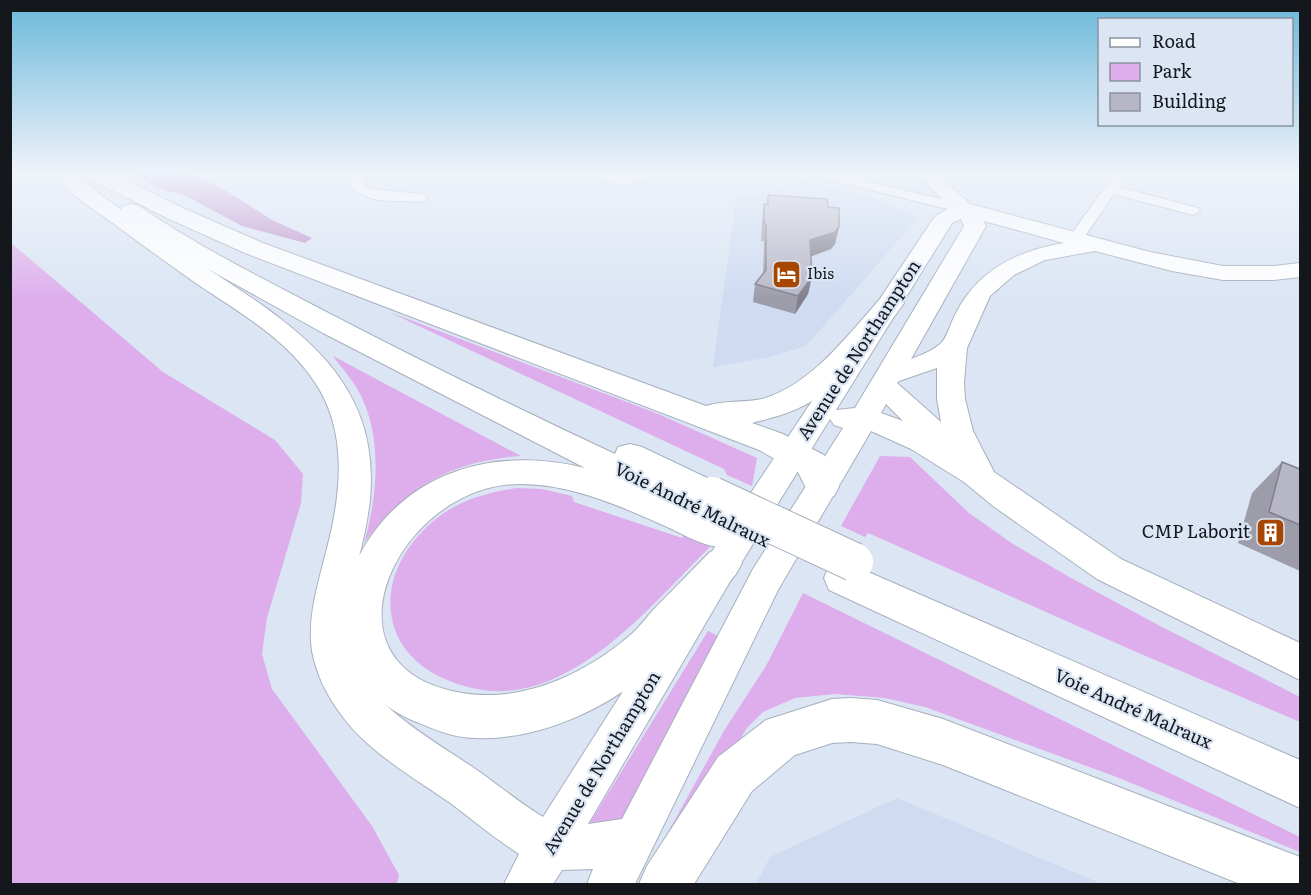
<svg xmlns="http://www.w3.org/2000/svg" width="1311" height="895" font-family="Literata,serif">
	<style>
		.built { fill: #cedbf1 }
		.green { fill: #ddaeeb }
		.forest { fill: #be8fcc }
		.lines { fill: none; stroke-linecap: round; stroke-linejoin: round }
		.street-casing { stroke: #a7b0be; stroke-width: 2 }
		.secondary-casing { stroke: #a7b0be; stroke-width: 2 }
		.primary-casing { stroke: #a7b0be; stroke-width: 2 }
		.street { fill: #fff; fill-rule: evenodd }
		.secondary { fill: #fff; fill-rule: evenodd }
		.primary { fill: #fff; fill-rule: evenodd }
		.primary-bridge-casing { stroke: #a7b0be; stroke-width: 40; stroke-linecap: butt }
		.primary-bridge { stroke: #fff; stroke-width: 38 }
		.wall { fill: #9d9daa }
		.shaded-wall { fill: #807f8b }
		.building { fill: #b7b6c6; stroke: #807f8b; stroke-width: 1.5 }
		.labels { text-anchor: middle; stroke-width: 4.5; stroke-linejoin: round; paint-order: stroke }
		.far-poi-label { font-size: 15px; fill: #14181d; stroke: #dbe5f4; text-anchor: start }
		.street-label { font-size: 18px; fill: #14181d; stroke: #dbe5f4 }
		.poi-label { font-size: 18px; fill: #14181d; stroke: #dbe5f4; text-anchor: end }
	</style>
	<rect width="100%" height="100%" fill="#dbe5f4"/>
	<!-- built -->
	<path class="built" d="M805 181 872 197 919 217 806 346 770 357 713 367 737 192 769 193Z
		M897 798 1102 884H756L770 857Z"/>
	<!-- green -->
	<path class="green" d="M10 242 163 372 275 440 303 474 301 503 267 618 262 654 272 689 372 826 399 875 397 884H11Z
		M389 312 656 413 757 458 752 486 727 475 724 469Z
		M333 356 521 456C448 462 409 486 364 543 378 495 383 435 358 390 351 378 341 367 333 356Z
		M880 456 910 457 969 513 1013 544 1071 578 1162 627 1300 697V722L1134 651 868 533 865 537 841 526Z
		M516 488 542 489 572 496 574 502 682 538 684 534 710 547C662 594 614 653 551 680 521 693 489 695 458 684 373 657 371 571 436 519 459 500 487 493 516 488Z
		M803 593 1300 837V852L1114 776 925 707 885 698 835 694 795 698 763 712 747 728 685 827 651 863 725 729 766 666Z
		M708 631 718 636 627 819 583 834Z"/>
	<!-- forest -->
	<path class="forest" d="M130 174H190L224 189 272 220 312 238 305 243 242 226 184 195 163 190Z"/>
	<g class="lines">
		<defs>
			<path id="street" d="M352 174H366L364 184 369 189 421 194 428 198 421 202C398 200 365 205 350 185Z
				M592 174H611L621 177 635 174H659L657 177 620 185 594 177Z
				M816 174H838L969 206 971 209 964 213 818 177Z
				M1114 174H1128L1119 187 1198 208 1200 211 1193 215 1114 194 1081 242H1071L1068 239Z"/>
			<path id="secondary" d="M54 174C60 173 71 172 76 175 85 179 93 189 101 195 125 213 150 230 175 247 269 312 383 363 370 499 368 520 363 541 358 561 350 594 340 637 356 668 381 714 442 745 484 775 503 789 522 804 543 817L711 553 933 219 937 215 950 208 918 174H938L970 204 1150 252 1223 266H1274L1300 263V277L1274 280H1223L1172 271 1095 251 1045 260 1014 275 990 296 967 348 964 382 965 399 973 431 994 472 1121 559 1300 643V680L1097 579 993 506 964 482 911 449 871 431 778 590 635 884H587L593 869 562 870 553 884H504L519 854C496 839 475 822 453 805 415 778 367 752 340 713 327 696 316 673 312 651 307 618 318 584 326 552 341 496 349 432 314 381 287 340 242 314 203 288 172 267 143 245 114 224 94 209 68 194 54 174ZM961 219 964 226 855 408 836 410 952 223ZM984 221 1064 243C1021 250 984 267 961 304 941 337 955 343 911 359L986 226ZM937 368V399L941 422 897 383 899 381ZM886 404 903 421 881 413ZM830 419 834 425 843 428 753 569 622 819 588 824 735 573Z"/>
			<path id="primary" d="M87 174H114L185 209 263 243 706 406C724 400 743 403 762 399 812 385 848 334 882 297L891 295 900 297 904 303C882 335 839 387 805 405 788 414 771 418 752 423L783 434 824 455 839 487 834 496 822 500 810 496 798 472 759 450 245 253 169 219 90 179Z
				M131 204 139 206C194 244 254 274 313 305 412 357 513 406 615 454L618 447 630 444 642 447 724 486 730 496 724 506 712 510 665 488 662 494 717 517 737 512 750 517 755 527 750 537C741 541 729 547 720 547 702 546 681 533 665 526 616 504 559 479 504 485 391 500 317 669 462 693 522 703 583 675 628 637 638 629 645 619 653 610 672 591 691 571 710 552L723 547 736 552 742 563 736 574C719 595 701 615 683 635 675 645 668 655 659 663 612 707 540 741 475 738 453 738 434 729 414 721 377 706 350 674 343 634 338 607 347 579 359 556 405 470 495 446 585 468L323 333 179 253 123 216 120 211 123 206Z
				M843 561 1300 760V808L829 590 824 578 829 566Z
				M851 698 877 700 943 719 1300 857V884H1240L943 765 877 744 851 742 832 743 795 755 752 791 694 884H639L647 866 718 757 766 720 832 699Z"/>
		</defs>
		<!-- street casing -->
		<use href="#street" class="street-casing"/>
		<!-- secondary casing -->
		<use href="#secondary" class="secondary-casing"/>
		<!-- primary casing -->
		<use href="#primary" class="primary-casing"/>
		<!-- street -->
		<use href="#street" class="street"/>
		<!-- secondary -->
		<use href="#secondary" class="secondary"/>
		<!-- primary -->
		<use href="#primary" class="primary"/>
		<defs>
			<path id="primary-bridge" d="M712 496 854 562"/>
		</defs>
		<!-- primary-bridge casing -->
		<use href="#primary-bridge" class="primary-bridge-casing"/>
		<!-- primary-bridge -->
		<use href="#primary-bridge" class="primary-bridge"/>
	</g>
	<!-- wall -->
	<path class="wall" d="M768 195 828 207 839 227 835 244 831 249 811 256 812 277 808 294 795 314 753 302 755 284 763 273 764 241H761L762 222 764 204 766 205Z
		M1282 462 1300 469V571L1238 543 1252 493Z"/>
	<!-- shaded-wall -->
	<path class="shaded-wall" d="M839 227 835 244 831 249 807 258 810 240Z
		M812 277 808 294 795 314 798 296Z"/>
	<!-- building -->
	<path class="building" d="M768 195 827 199 828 207 839 208V227L835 232 810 240 812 277 798 296 755 284 766 270V224H764V204L768 205Z
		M1282 462 1300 469V525L1269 512Z"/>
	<!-- sky -->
	<linearGradient id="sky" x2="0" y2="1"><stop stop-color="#6bb8da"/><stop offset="0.58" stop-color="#eff3fa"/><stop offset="1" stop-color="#eff3fa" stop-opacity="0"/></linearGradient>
	<rect width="1311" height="299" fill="url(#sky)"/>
	<!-- icons -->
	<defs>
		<symbol id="hotel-square" viewBox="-11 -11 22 22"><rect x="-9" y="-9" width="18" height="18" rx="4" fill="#a74600" stroke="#dbe5f4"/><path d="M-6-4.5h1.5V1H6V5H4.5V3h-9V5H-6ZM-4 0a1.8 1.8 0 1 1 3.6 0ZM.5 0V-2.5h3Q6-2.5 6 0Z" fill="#fff"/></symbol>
		<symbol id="building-square" viewBox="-11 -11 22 22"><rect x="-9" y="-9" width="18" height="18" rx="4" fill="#a74600" stroke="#dbe5f4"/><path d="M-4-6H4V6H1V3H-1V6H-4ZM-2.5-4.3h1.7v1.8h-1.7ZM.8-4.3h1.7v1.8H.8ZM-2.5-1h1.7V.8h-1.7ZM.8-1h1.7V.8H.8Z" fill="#fff"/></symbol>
	</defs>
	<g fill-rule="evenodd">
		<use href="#hotel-square" x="770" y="258" width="33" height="33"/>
		<use href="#building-square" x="1254" y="516" width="33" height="33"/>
	</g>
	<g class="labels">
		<!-- far-poi labels -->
		<g class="far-poi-label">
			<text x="807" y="279">Ibis</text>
		</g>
		<!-- street labels -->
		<g class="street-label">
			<text transform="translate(859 350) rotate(-57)" y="6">Avenue de Northampton</text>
			<text transform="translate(692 505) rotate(26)" y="6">Voie André Malraux</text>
			<text transform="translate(1133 709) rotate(24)" y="6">Voie André Malraux</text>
			<text transform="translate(602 763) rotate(-59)" y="6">Avenue de Northampton</text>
		</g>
		<!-- poi labels -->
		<g class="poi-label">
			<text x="1250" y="538">CMP Laborit</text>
		</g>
	</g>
	<!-- border -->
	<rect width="1311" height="895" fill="none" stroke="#14181d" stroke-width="24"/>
	<!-- legend -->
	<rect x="1098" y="18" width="195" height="108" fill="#dbe5f4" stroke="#8b939e" stroke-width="1.5"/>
	<rect x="1110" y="38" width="30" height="9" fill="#ffffff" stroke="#8b939e" stroke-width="1.5"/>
	<text x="1152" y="48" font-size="18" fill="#14181d">Road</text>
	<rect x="1110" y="63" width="30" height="18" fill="#ddaeeb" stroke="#8b939e" stroke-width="1.5"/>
	<text x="1152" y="78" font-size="18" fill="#14181d">Park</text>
	<rect x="1110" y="93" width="30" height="18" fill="#b7b6c6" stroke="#8b939e" stroke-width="1.5"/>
	<text x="1152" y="108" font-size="18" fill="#14181d">Building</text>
</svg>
